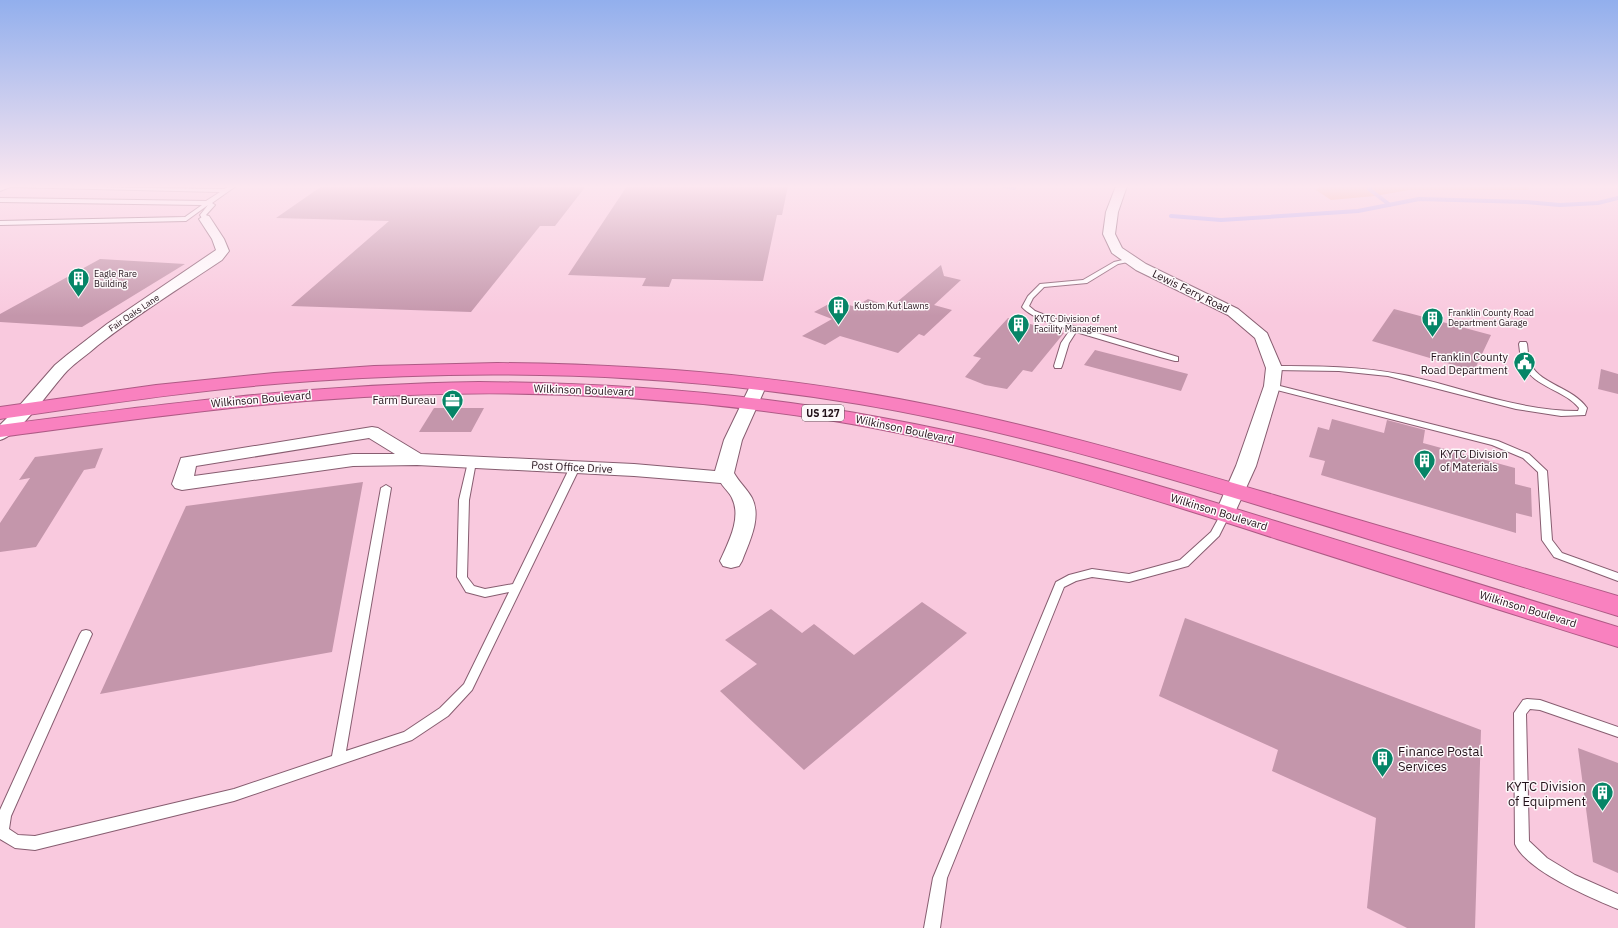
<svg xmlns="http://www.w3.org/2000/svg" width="1618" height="928" font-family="'IBM Plex Sans',sans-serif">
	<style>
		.green { fill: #f6ae86 }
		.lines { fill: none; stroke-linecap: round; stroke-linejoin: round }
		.stream { stroke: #b2a8f5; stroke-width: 4 }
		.building { fill: #c496ab }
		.lane-casing { stroke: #875d70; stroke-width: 2 }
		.street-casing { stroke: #875d70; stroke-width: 2 }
		.highway-casing { stroke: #ae5a85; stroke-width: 2 }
		.lane { fill: #fff; fill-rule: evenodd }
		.street { fill: #fff; fill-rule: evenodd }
		.highway { fill: #f981bf; fill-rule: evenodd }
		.labels { text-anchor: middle; stroke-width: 3; stroke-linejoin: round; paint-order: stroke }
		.far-poi-label { font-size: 9px; fill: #23121a; stroke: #fdf8fa; text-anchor: start }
		.far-street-label { font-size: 9px; fill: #23121a; stroke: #fdf8fa }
		.shield { fill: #fdf8fa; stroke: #64575d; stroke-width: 1 }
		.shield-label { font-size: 10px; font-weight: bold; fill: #23121a }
		.street-label { font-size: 11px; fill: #23121a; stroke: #fdf8fa }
		.poi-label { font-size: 11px; fill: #23121a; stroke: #fdf8fa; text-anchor: end }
		.near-poi-label { font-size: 13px; fill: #23121a; stroke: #fdf8fa; text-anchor: start }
	</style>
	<rect width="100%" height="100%" fill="#f9c9de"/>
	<!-- green -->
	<path class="green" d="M1320 186H1530L1528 190H1409L1375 196 1331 200 1316 190Z"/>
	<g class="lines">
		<!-- stream -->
		<path class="stream" d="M1004 186 1014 188
			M1372 186 1369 189 1390 205
			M1171 216 1221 220 1358 211 1419 199 1526 202 1560 205 1598 203 1618 198"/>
	</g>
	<!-- building -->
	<path class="building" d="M322 186 521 187 586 186 555 226H540L471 312 291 306 389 221 276 218Z
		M627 186H788L782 215H777L763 281 672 279 669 287 642 286 646 278 568 275Z
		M100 259 185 264 82 327 0 322V314Z
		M941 265 944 276 961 280 934 305 952 310 924 336 919 334 898 353 840 336 825 345 802 336 832 319 814 312 836 300 855 307 868 299 891 307Z
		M1394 309 1491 335 1474 371 1372 341Z
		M1008 318 1064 333 1032 372 1023 370 1007 389 985 385 965 377 981 358 973 356Z
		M1095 350 1188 374 1181 391 1084 365Z
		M1601 369 1618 374V394L1598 389Z
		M434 408H484L471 432H419Z
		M1332 419 1384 433 1387 420 1425 430 1423 443 1515 468V484L1531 488 1532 517 1516 513V533L1321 475 1325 461 1309 457 1318 427 1329 430Z
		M103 448 95 468 84 470 36 547 0 552V523L30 478 19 480 35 457Z
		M363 482 332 652 100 694 186 506Z
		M922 602 967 633 804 770 720 691 757 664 725 640 771 609 802 633 814 624 854 655Z
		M1185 618 1481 730 1475 928H1407L1367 908 1376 818 1272 771 1278 750 1159 696Z
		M1578 748 1618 763V873L1593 862Z"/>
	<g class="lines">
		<defs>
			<path id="lane" d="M4 186 224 189 230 186H236L212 203 215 205 206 215 208 219 205 221 203 220 200 215 208 205 186 221 0 225V221L185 217 202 205 0 202V198L206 201 220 192 10 187 0 191V187Z
				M1131 258 1133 259V261L1118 264 1087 283 1044 287 1033 298 1029 306 1035 311 1073 326 1178 357V361H1175L1160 357 1076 332 1069 343 1062 366 1061 368H1055L1054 366 1061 343 1070 330C1055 324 1033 319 1022 307L1028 296 1040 284 1083 280 1114 262Z
				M1520 342H1526L1527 344C1528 351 1528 359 1531 365 1542 385 1572 387 1587 408L1585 415 1561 416 1516 409 1388 376 1339 371 1274 370 1270 368 1274 366C1317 366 1361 366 1404 375 1462 387 1517 411 1578 411L1579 408C1564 389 1531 387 1522 362 1520 357 1520 350 1519 344Z
				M1269 384H1272L1498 441 1529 454 1547 471 1552 540 1562 553 1618 573V581L1554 557 1542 540 1538 472 1523 458 1492 445 1269 388 1268 386Z
				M472 459 476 462 469 500 467 577 474 586 485 589 513 584 570 467 575 464 580 467 472 690 448 716 412 740 234 801 35 850 15 848 0 839V810L80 634 82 631 86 630 90 631 92 634 11 816 9 829 18 835 35 836 234 789 332 756 381 488 386 485 391 488 346 751 404 732 440 708 464 684 509 592 485 597 466 592 457 577 459 500 468 462Z
				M1225 511 1230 514 1219 536 1188 566 1129 582 1092 577 1076 581 1064 587 947 878 940 928H924L933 878 1056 582 1069 575 1092 569 1129 574 1180 560 1211 532 1222 512Z
				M1527 699 1540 700 1618 727V737L1540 710 1530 709 1526 714 1529 841 1547 858 1575 875 1618 894V909C1591 898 1527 871 1515 844L1514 713 1523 700Z"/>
			<path id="street" d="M1116 186H1127L1118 212 1115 234 1122 248 1146 264 1238 309 1267 333 1282 368 1280 386 1256 466 1232 519 1225 521 1218 519 1215 514 1236 466 1264 386 1266 368 1255 338 1228 315 1136 270 1112 253 1103 234 1106 212Z
				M205 215 209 216 224 239 229 251 222 260C180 288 136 315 97 346 87 355 76 362 67 371 51 388 20 435 0 440V425L20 405 55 365 67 355 107 324 216 250 212 239 199 219Z
				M759 379 765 380 767 384 742 440 734 473C739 482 747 489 752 498 762 518 749 542 742 561L739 566 731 568 723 566 720 561C728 543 742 518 732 498 730 493 724 488 721 483L634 476 417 465 353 466 182 490 175 488 172 484 181 458 372 427 378 428 421 454 634 464 715 471 724 440 751 384 753 380ZM369 438 395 454H353L194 476 196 466Z"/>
			<path id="highway" d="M497 363C618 364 739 372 859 392 1000 415 1138 455 1274 495 1389 529 1504 562 1618 596V616C1499 580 1380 542 1261 506 1128 466 996 427 859 404 679 374 495 368 313 381 208 388 104 404 0 419V407L156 385 274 373 374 366Z
				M479 382C615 383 750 393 883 418 1016 442 1146 481 1275 521 1389 556 1503 592 1618 627V647C1504 612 1391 575 1277 539 1130 491 981 445 828 420 675 396 518 388 364 397 242 404 121 421 0 437V425C160 404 318 384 479 382Z"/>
		</defs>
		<!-- lane casing -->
		<use href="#lane" class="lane-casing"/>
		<!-- street casing -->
		<use href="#street" class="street-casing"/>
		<!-- highway casing -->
		<use href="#highway" class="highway-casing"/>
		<!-- lane -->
		<use href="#lane" class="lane"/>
		<!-- street -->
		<use href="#street" class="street"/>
		<!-- highway -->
		<use href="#highway" class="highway"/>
	</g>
	<!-- sky -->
	<linearGradient id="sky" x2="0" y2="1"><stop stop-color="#92afed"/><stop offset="0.59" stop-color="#fce7f0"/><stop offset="1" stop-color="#fce7f0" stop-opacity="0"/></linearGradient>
	<rect width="1618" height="316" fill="url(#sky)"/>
	<!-- icons -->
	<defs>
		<symbol id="building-pin" viewBox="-11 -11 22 30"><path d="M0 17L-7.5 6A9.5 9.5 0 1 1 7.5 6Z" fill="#068567" stroke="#fdf8fa"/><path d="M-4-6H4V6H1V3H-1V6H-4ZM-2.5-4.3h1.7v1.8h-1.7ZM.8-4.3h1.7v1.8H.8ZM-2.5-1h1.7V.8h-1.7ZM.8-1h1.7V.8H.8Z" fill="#fff"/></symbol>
		<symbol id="civic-pin" viewBox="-11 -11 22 30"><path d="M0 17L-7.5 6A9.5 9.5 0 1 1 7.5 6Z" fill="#068567" stroke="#fdf8fa"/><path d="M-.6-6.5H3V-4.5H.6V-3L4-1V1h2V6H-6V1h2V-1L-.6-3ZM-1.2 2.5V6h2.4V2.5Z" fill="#fff"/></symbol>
		<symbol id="office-pin" viewBox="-11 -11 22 30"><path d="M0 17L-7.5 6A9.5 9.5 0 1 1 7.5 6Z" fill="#068567" stroke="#fdf8fa"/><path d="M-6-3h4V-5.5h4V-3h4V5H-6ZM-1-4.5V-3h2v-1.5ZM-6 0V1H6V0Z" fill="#fff"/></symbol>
	</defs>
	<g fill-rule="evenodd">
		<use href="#building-pin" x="66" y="266" width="25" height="34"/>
		<use href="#building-pin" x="826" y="294" width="25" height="34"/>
		<use href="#building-pin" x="1420" y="306" width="25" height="34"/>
		<use href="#building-pin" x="1006" y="312" width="25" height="34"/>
		<use href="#civic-pin" x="1512" y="350" width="25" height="34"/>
		<use href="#office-pin" x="440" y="388" width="25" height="34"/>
		<use href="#building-pin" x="1412" y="448" width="25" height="34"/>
		<use href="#building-pin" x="1370" y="746" width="25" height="34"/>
		<use href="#building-pin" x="1590" y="780" width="25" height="34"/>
	</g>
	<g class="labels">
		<!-- far-poi labels -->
		<g class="far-poi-label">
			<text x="94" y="277">Eagle Rare<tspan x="94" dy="10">Building</tspan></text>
			<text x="854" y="309">Kustom Kut Lawns</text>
			<text x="1448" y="316">Franklin County Road<tspan x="1448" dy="10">Department Garage</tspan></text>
			<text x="1034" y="322">KYTC Division of<tspan x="1034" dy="10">Facility Management</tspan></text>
		</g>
		<!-- far-street labels -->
		<g class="far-street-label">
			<text transform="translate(134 313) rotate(-34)" y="3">Fair Oaks Lane</text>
		</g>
		<!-- shield labels -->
		<rect class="shield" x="802" y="405" width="42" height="16" rx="3"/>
		<g class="shield-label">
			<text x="823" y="417">US 127</text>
		</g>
		<!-- street labels -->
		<g class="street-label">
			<text transform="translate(1191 291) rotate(26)" y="4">Lewis Ferry Road</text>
			<text transform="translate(584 390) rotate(2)" y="4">Wilkinson Boulevard</text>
			<text transform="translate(261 399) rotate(-5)" y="4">Wilkinson Boulevard</text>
			<text transform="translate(905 429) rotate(12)" y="4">Wilkinson Boulevard</text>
			<text transform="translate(572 467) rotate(3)" y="4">Post Office Drive</text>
			<text transform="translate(1219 512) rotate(17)" y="4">Wilkinson Boulevard</text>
			<text transform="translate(1528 609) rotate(17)" y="4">Wilkinson Boulevard</text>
		</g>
		<!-- poi labels -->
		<g class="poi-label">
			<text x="1508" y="361">Franklin County<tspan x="1508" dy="13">Road Department</tspan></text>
			<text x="436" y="404">Farm Bureau</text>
			<text x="1440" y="458" text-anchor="start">KYTC Division<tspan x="1440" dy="13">of Materials</tspan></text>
		</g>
		<!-- near-poi labels -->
		<g class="near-poi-label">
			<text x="1398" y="756">Finance Postal<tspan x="1398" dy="15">Services</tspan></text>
			<text x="1586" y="791" text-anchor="end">KYTC Division<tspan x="1586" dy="15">of Equipment</tspan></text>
		</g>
	</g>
</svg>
